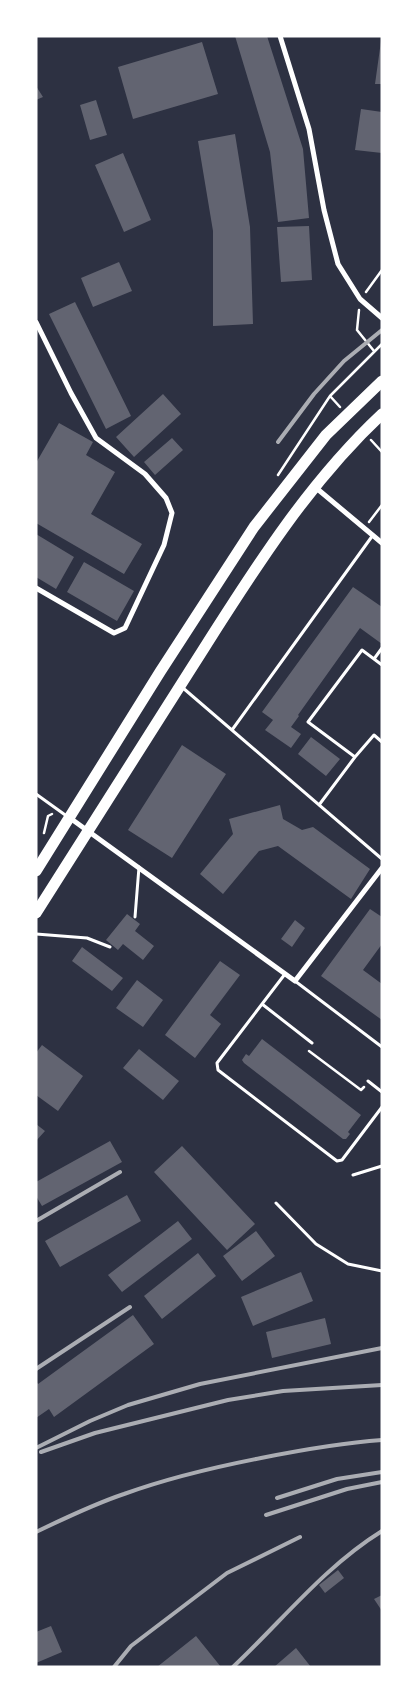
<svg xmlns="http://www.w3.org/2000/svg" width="418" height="1703" font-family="Arial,sans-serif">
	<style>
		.building { fill: #626471 }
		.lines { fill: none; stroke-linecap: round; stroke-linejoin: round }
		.path { stroke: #fff; stroke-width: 2.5 }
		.service { stroke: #fff; stroke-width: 3 }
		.minor { stroke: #fff; stroke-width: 5 }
		.primary { stroke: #fff; stroke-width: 11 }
		.rail { stroke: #abadb3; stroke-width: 4 }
	</style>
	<rect width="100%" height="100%" fill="#2d3142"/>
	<!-- building -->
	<path class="building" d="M235 36H267L303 149 309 218 278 222 270 152Z
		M381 41H382V84H375Z
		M202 42 218 94 133 119 118 67Z
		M36 86 43 97 36 100Z
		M96 100 107 135 90 140 80 105Z
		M361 109 382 112V153L355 150Z
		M235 134 250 227 253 324 213 326V231L198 141Z
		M123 153 151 220 124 232 95 165Z
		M309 226 312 280 281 282 277 227Z
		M119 262 132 291 93 307 81 278Z
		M75 302 131 416 106 429 49 314Z
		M163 394 181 414 134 457 116 437Z
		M59 423 93 442 86 455 115 472 91 514 142 544 124 574 36 523V463Z
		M172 438 183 450 155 475 144 462Z
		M36 534 74 557 56 589 36 577Z
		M84 562 134 591 117 621 67 592Z
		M353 587 382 607V644L360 628 298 715 299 716 291 727 301 734 291 748 265 730 273 720 262 712Z
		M311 737 340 759 326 776 298 754Z
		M182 745 226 774 172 858 128 830Z
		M280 805 283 819 302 830 313 827 370 869 351 899 278 846 259 851 223 894 200 874 233 834 229 819Z
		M370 909 382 917V944L363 970 382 984V1020L321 976Z
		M127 914 140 924 135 931 154 946 143 960 123 944 118 950 106 940Z
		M295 920 305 928 292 947 281 939Z
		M82 947 123 978 112 991 72 961Z
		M220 961 240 975 210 1015 221 1024 195 1058 165 1035Z
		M137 980 163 1000 143 1027 116 1008Z
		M262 1039 361 1115 348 1132 350 1134 346 1139H343L244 1063 242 1060 246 1054 249 1056Z
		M42 1045 83 1076 58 1111 36 1095V1053Z
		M139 1049 179 1081 163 1100 123 1068Z
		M36 1124 45 1131 36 1141Z
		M110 1141 122 1162 42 1206 36 1196V1182Z
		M182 1146 255 1224 227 1250 154 1172Z
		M127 1195 141 1221 60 1267 45 1241Z
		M178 1221 192 1239 122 1292 108 1275Z
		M256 1231 275 1256 242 1281 223 1256Z
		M198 1253 216 1276 162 1319 144 1296Z
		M301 1272 313 1301 253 1326 241 1297Z
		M133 1315 154 1344 54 1417 49 1409 36 1418V1381L38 1384Z
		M325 1318 331 1344 272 1358 266 1332Z
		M338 1570 344 1578 325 1593 319 1585Z
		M382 1595V1611L374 1599Z
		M51 1626 62 1652 36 1663V1632Z
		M196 1636 221 1667H157Z
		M296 1648 311 1667H274Z"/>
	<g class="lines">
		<!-- path -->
		<path class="path" d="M366 292 382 270
			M359 310 357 330 374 351
			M330 396 340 407
			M371 440 382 452
			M278 475 330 396 382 344
			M369 522 382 505
			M44 833 48 816 52 814
			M309 1051 361 1090 364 1087"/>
		<!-- service -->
		<path class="service" d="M374 659 382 665
			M183 688 382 859
			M232 730 373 535
			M355 757 374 735 382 742
			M36 794 68 817
			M319 805 355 757 308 722 362 650 374 659 382 648
			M135 917 139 867
			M36 934 87 938 110 947
			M285 974 217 1063 218 1070 337 1161 342 1160 382 1107
			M295 981 382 1047
			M262 1004 312 1043
			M368 1081 382 1092
			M353 1175 382 1166
			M276 1203 316 1244 348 1264 382 1271"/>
		<!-- minor -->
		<path class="minor" d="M280 36 309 129 324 210 338 264 360 299 382 318
			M36 322 71 393 96 438 145 474 166 498 172 513 164 545 125 628 114 633 36 588
			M315 487 382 543
			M70 818 295 981 382 868"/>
		<!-- primary -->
		<path class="primary" d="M36 871 160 672 254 527 326 435 382 381
			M36 913C89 830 142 747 194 664 250 576 305 486 382 414"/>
		<!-- rail -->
		<path class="rail" d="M278 442 314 394 344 361 382 330
			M36 1221 120 1172
			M36 1369 130 1307
			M36 1448 90 1421 128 1405 200 1384 382 1348
			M41 1452 95 1433 228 1400 283 1391 382 1385
			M277 1498 337 1479 382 1472
			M266 1515 347 1489 382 1482
			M36 1532C65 1518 94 1504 124 1494 168 1478 215 1467 261 1458 301 1450 341 1443 382 1440
			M114 1667 131 1646 227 1573 300 1537
			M233 1667C282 1621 324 1567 382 1531"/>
	</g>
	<!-- border -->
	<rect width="418" height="1703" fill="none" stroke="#ffffff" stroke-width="75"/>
</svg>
